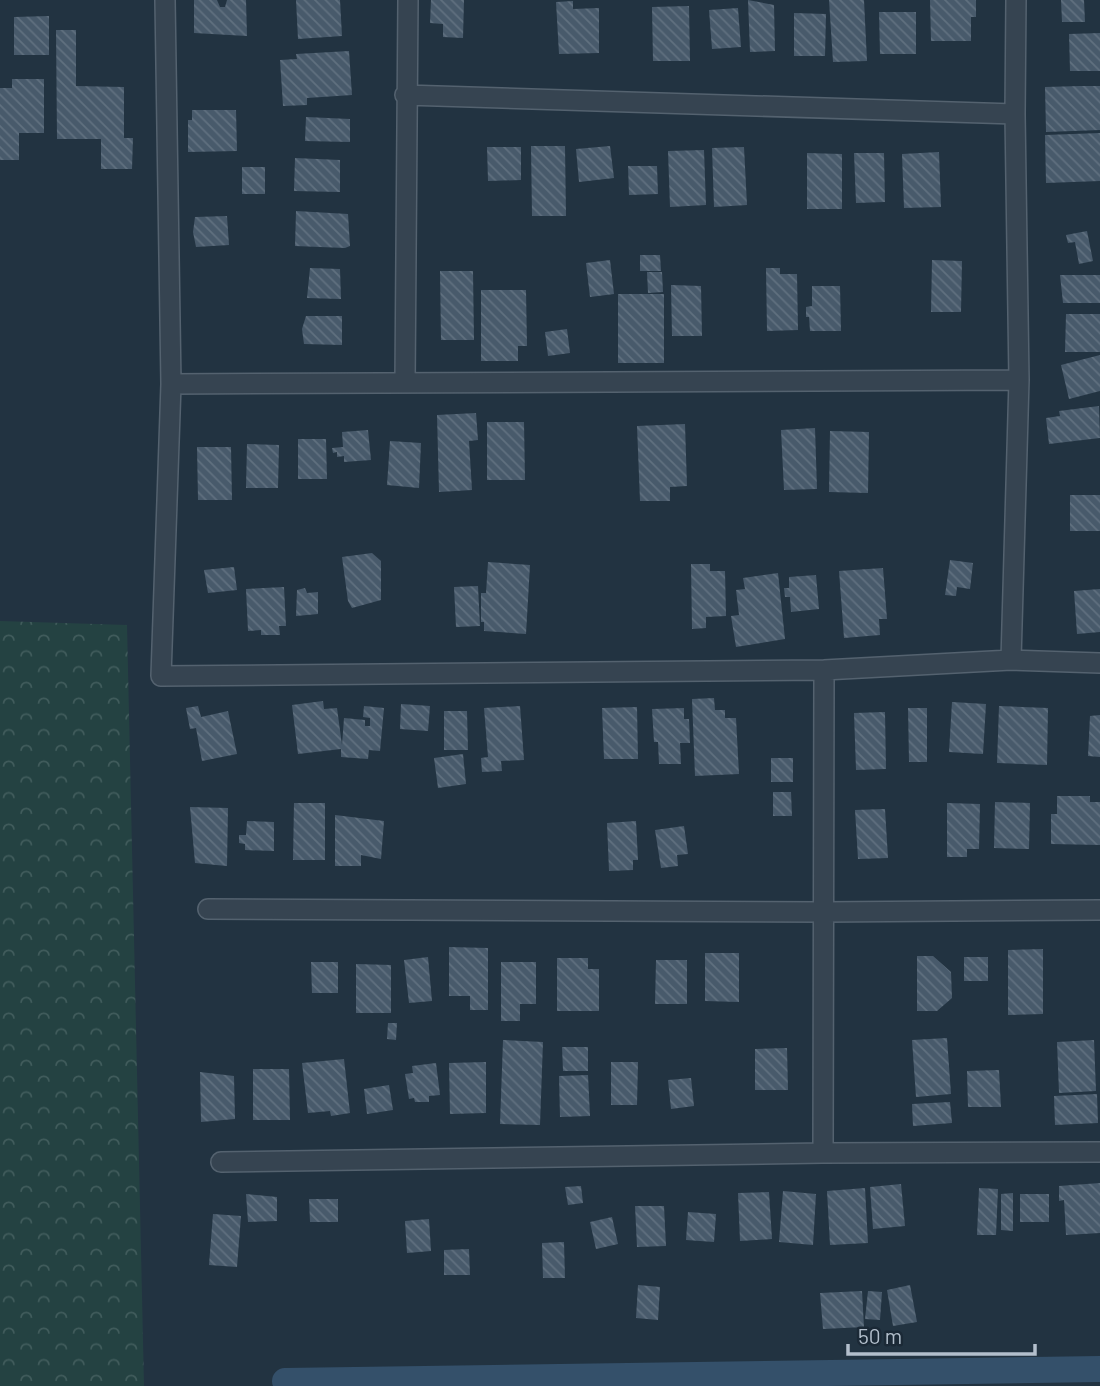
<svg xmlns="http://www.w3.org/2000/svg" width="1100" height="1386" font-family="Barlow,sans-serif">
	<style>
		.forest { fill: url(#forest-crowns) }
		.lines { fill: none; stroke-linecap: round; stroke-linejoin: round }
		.canal { stroke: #34506a; stroke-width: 26 }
		.building { fill: url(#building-back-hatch) }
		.minor-casing { stroke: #54626f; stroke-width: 22 }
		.minor { stroke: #364451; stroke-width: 19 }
	</style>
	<defs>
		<pattern id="forest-crowns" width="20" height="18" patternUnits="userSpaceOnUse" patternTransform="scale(1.75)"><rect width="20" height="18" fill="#244242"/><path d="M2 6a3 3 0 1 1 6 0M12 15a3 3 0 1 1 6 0" fill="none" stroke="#415c5c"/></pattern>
		<pattern id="building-back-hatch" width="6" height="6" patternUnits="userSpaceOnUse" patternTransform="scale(1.75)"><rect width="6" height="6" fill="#485a6b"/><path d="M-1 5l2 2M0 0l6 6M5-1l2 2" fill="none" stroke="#60707f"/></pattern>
	</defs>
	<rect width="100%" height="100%" fill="#223341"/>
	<!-- forest -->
	<path class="forest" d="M0 621 127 625 144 1386H0Z"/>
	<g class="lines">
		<!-- canal -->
		<path class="canal" d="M285 1381 1100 1369"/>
	</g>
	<!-- building -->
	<path class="building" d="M194 0H217L220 7H225L227 0H246L247 36 194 33Z
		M296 0H340L342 36 298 39Z
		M431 0H464L463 38 443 37V24L430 23Z
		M748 0 774 5 775 51 750 52Z
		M829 0H864L867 61 833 62Z
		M930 0H976V17H971V41H931Z
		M1061 0H1084L1085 22H1062Z
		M573 1V9L599 8V53L559 54 556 2Z
		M689 6 690 61H653L652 7Z
		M738 8 741 47 712 49 709 10Z
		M879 12H916V54H880Z
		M794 13 826 14 825 56H794Z
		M49 16V55H14V17Z
		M56 30H76V86L124 87V138H133L132 169H101V139H57Z
		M1100 33V71H1070L1069 34Z
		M349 51 352 95 307 98V105L283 106 280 60 297 59 296 54Z
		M12 79H44V133H19V160H0V88H12Z
		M1080 86H1100V130L1046 132 1045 87Z
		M192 110H236L237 151 188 152V120H192Z
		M306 117 350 119V142L305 141Z
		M1100 133V181L1046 183 1045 135Z
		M531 146H565L566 216H532Z
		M610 146 614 178 579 182 576 149Z
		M487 147H521V180L488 181Z
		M744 147 747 205 714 207 712 148Z
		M704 150 706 205 670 207 668 151Z
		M939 152 941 207 904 208 902 154Z
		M807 153 842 154V209H807Z
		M854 153H884L885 202 856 203Z
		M295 158 340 160V192L294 191Z
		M628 166H657L658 194 629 195Z
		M242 167H265V194H242Z
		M296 211 348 214 350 246 345 248 295 246Z
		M227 216 229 245 196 247 193 232 195 217Z
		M1087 231 1093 261 1079 264 1075 242 1068 243 1066 235Z
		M640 255H660L661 271H640Z
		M610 260 614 294 590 297 586 263Z
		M932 260 962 261 961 312H931Z
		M310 268 340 269 341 299 307 298Z
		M766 268H780V274H797L798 330 767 331Z
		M440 271H473L474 340H441Z
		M647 272H662L663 292 648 293Z
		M1060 275H1100V303H1063Z
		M671 285 701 286 702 336H672Z
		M812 286H840L841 331H810L809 317H806V307L812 306Z
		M481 290H526L527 346H518V361H481Z
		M618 294H664V363H618Z
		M1066 314H1100V352H1065Z
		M306 316H342V345L304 344 302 329Z
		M567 329 570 353 548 356 545 332Z
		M1100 355V391L1069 399 1061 365Z
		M1099 406 1100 438 1049 444 1046 418 1060 416 1059 411Z
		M476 413 478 440 469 441 472 490 439 492 437 415Z
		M487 422H524L525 480H487Z
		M685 424 687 486 670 487V501H640L637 426Z
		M815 428 817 489 784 490 781 430Z
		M368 430 371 460 344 462V456L337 457V452L333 453 332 448 343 447 342 432Z
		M830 431 869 432 868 493 829 492Z
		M298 439H326L327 479H298Z
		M390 441 421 443 419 488 387 485Z
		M247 444 279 445 278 488H246Z
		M197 447H231L232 500H198Z
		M1070 495H1100V531H1070Z
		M372 553 381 561V600L352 608 348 601 342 557Z
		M950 560 973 563 970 589 957 587 956 596 945 595Z
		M488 562 530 565 526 634 484 631V622H481V593H486Z
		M691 564H710V571H725L726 616 706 617V628L692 629Z
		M234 567 237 590 208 593 204 570Z
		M883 568 887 619H879L880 635 844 638 839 571Z
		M778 573 785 639 736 647 731 616 739 615 736 590 745 589 743 578Z
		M816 575 819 609 791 612 790 597H785L784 588H789V577Z
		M478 586 480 626 456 627 454 587Z
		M284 587 286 626H279L280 635H261V630L248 631 246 589Z
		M305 588 307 593 318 592V614L296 616 297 590Z
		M1100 589V632L1077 634 1074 591Z
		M714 698 715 710H725V718H736L739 774 695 776 692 699Z
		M323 701 324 709 337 708 342 745 344 718 365 720V726H370V718L363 717 364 706 384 708 380 751 369 750 368 759 341 757V749L298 754 292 705Z
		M952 702 986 704 983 754 949 752Z
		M401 704 430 706 428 731 400 729Z
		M198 706 201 717 228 711 237 754 202 761 196 728 190 729 186 708Z
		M520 706 524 760 501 761 502 771 482 772 481 758 488 757 484 708Z
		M999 706 1048 708 1047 765 997 763Z
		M637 707 638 759H604L602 708Z
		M684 708V719H689L690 743H680L681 764H659L658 742H654L652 709Z
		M908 708H927V762H909Z
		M444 711H467L468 750H444Z
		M885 712 886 769 856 770 854 713Z
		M1100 715V757L1088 756 1090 716Z
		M463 754 466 784 438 788 434 758Z
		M771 758H793V782H771Z
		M773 792H791L792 816H773Z
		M1057 796H1090V802H1100V845L1051 844V814H1057Z
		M995 802 1030 803 1029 849 994 848Z
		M294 803H325V860H293Z
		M947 803 980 804 979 849H967V857H947Z
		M190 807 228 808 227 866 195 863Z
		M885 809 888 858 858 859 855 810Z
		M335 815 384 821 381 859 361 855V866H335Z
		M247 821 274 822V851L245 850V844L239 843V835H246Z
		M636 821 638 860H633V870L609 871 607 823Z
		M684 826 688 854 677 855 678 866 661 868 655 830Z
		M449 947 488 948V1010H470V996H449Z
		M1043 949V1014L1008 1015V950Z
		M705 953H739V1002L705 1001Z
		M917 956H933L951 972 952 998 937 1011H917Z
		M428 957 432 1001 409 1003 404 960Z
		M964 957H988V981H964Z
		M557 958H588V969H599V1011H557Z
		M656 960H687V1004H655Z
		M311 962H338V993H312Z
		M501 962H536V1004H520V1021H501Z
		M356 964 391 965V1013H356Z
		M388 1023H397L396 1040 387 1039Z
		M947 1038 951 1094 916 1097 912 1040Z
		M503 1040 543 1042 540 1125 500 1124Z
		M1094 1040 1096 1091 1059 1093 1057 1042Z
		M562 1047H588V1071H563Z
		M787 1048 788 1090H755V1049Z
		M344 1059 350 1113 331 1116 330 1111 308 1113 302 1063Z
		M486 1062V1113L450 1114 449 1063Z
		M611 1062H638L637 1105H611Z
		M436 1063 440 1095 429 1096V1102H415L414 1098 409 1099 405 1074 413 1073 412 1066Z
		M253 1069H289L290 1120H253Z
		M999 1070 1001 1107H968L967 1071Z
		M200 1072 234 1076 235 1119 201 1122Z
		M588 1075 590 1116 560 1117 559 1076Z
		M691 1078 694 1106 671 1109 668 1080Z
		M389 1085 393 1110 367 1114 364 1089Z
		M1097 1094 1098 1123 1055 1125 1054 1096Z
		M950 1102 952 1123 913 1126 912 1104Z
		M1100 1183V1233L1066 1235 1064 1200 1059 1201V1186Z
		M901 1184 905 1226 873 1229 870 1187Z
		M581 1186 583 1203 568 1205 565 1187Z
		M865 1188 868 1243 830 1245 827 1191Z
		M979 1188 998 1189 996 1235H977Z
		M783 1191 816 1194 813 1245 779 1242Z
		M769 1192 772 1239 740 1241 738 1193Z
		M1013 1193V1231L1001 1230V1194Z
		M246 1194 277 1197V1221L248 1222Z
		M1020 1194H1049V1222H1020Z
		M309 1199H338V1222H310Z
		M635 1206H664L666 1246 637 1247Z
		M688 1212 716 1214 714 1242 686 1240Z
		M213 1214 241 1216 237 1267 209 1265Z
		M612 1217 618 1244 596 1249 590 1222Z
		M429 1219 431 1251 407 1253 405 1221Z
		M564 1242 565 1278H543L542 1243Z
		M469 1249 470 1275H444V1250Z
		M638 1285 660 1287 658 1320 636 1318Z
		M910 1285 917 1322 893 1326 887 1290Z
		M862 1291 864 1327 823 1329 820 1293Z
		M868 1291 882 1292 880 1320 865 1319Z"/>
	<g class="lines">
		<defs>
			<path id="minor" d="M165 0 171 384 161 676 824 670 1011 660 1100 663
				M405 95 1015 114
				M405 383 408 0
				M171 384 1019 380
				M1011 660 1019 380 1015 114 1016 0
				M208 909 824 912 1100 910
				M823 1153 824 670
				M221 1162 823 1153 1100 1152"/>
		</defs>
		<!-- minor casing -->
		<use href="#minor" class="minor-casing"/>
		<!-- minor -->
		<use href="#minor" class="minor"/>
	</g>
	<!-- scale -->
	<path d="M848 1344v10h187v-10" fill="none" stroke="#b3bfcc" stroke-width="3.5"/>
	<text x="858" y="1344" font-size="21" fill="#b3bfcc" stroke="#1b2936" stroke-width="5" paint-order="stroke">50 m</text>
</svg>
